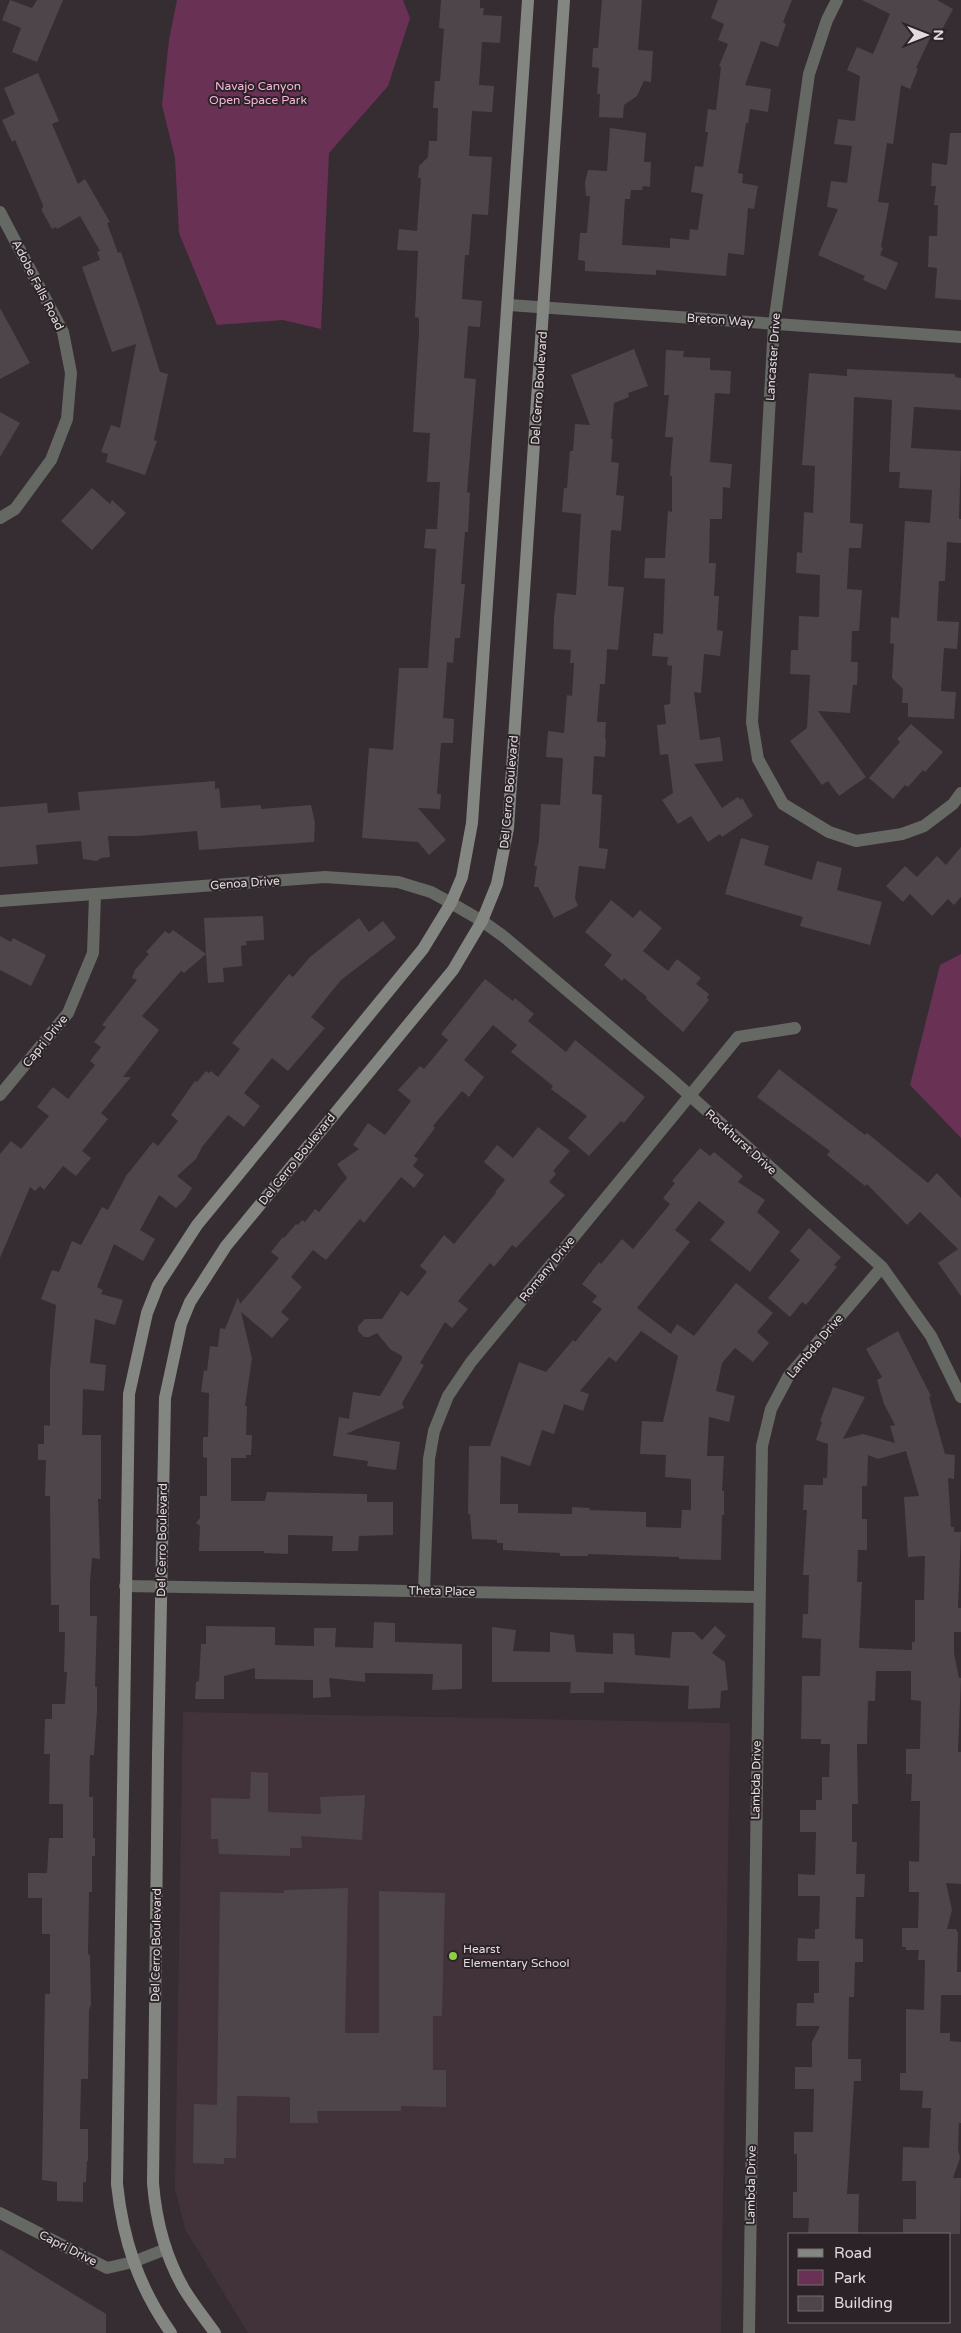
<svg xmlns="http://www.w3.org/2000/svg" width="961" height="2333" font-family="'Varela Round',sans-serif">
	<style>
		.built { fill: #42333b }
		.green { fill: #693254 }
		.building { fill: #4e454a; fill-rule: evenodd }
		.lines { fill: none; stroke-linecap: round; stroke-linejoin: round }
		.street { stroke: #666864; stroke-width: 12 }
		.secondary { stroke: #848781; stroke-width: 12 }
		.poi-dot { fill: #8ece43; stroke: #2b2327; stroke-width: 2 }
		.labels { text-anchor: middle; stroke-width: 4; stroke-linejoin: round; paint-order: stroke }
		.park-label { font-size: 12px; fill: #fab5dc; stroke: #2b2327 }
		.street-label { font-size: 12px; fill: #e1dbde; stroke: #2b2327 }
		.poi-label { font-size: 12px; fill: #e1dbde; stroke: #2b2327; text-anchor: start }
	</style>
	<rect width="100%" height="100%" fill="#352d31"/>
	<!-- built -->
	<path class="built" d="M183 1712 730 1723 721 2333H248L185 2229 175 2189Z"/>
	<!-- green -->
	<path class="green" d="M177 0H403L410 18 388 86 329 153 321 329 283 320 217 325 179 233 175 158 162 105 169 40Z
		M961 954V1138L910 1085 940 965Z"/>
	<!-- building -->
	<path class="building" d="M10 0 32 8 37 0H63L37 62 12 52 21 28 2 20Z
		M441 0H480V8H484L483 15 502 16 500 43 482 42 479 85 494 86 492 112 472 111 469 156 492 157 488 215 472 214 469 255H465L462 299 482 301 480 327 468 326 464 378 476 379 467 492 470 493 468 532H465L461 584H465L460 638H455L453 663 447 662 443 718 454 719 453 743H441L437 794H441L440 809 418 808 446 840 429 855 418 842 362 838 369 748 393 750 399 668H428L436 549 424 548 426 529H437L440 482H427L430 433 413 432 419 333V318L415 317 418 251 397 250 399 229 417 231 421 178H418L419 166 428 157 429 141H437L438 108H433L435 81H440L444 29 439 28Z
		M602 0H642L638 50 653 51 651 82 644 81 637 96 624 105 623 118 599 117 600 94H597L599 68 592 67 593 48H598Z
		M718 0H792L783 22 786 24 778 47 761 41 745 85 771 89 768 112 750 109 748 123H746L738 173 743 174 742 183 758 186 754 209 748 208 744 255 728 253 726 276 656 270V275L585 271V261L578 260 580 233H587L590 196H586L585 182 588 170 607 171 610 128 646 133 644 162H651L650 187 643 186 642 190H631L630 199H625L622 245 670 248V238L689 240 690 229 698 230 703 194 691 192 695 166 703 167 708 132H705L708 109 716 110 721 67 719 66 728 44 718 40 724 24 711 18Z
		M862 0H937L953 9 937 39 931 36 916 68 918 69 910 89 901 85 893 144 887 143 878 202 889 203 881 247 883 248 880 255 898 263 886 290 863 280 865 276 818 255 838 209 827 207 831 181 847 183 852 146 834 144 838 119 855 121 860 76 847 70 857 47 873 54 890 14Z
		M38 73 59 121 52 124 78 184 85 179 110 222 107 223 118 253 121 252 141 311 160 372 168 374 154 440 157 441 145 475 106 462 108 454 101 452 111 425 120 428 136 344 112 352 82 267 100 260 97 252 100 251 80 216 57 229 56 227 52 229 41 209 43 208V205L15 140 12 142 2 120 15 114 4 88Z
		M950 133H961V300L935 298 937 268 928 267 929 236H937L938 205H934L936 186H931L932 163 947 165Z
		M0 308 30 363 0 379Z
		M634 349 648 386 628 393 629 397 614 403 611 439H613L611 462 619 463 616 495 624 496 621 531 611 530 608 586 624 587 618 650 607 649 605 684H600L597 722H606L605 739H606L605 757 594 756 592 794 602 795 599 848 608 849 605 869 579 866 575 898 578 906 554 918 538 887H534L537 866H534L539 840 541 804 560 805 563 758 546 757 548 731 564 733 567 695 572 696 574 663H570L571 650 553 649 554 618 557 593 576 595 581 514 562 512 564 488H567L570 451H573L575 424 590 425 571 375Z
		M666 350 684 351 683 357 710 358V370L731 371 730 394 715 393 710 462 732 464 730 488 723 487 722 519H710L709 563H716L714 596H719L717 630 723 631 721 647 720 656 704 654 701 693 694 692 700 740 720 737 723 761 694 764 722 808 738 797 740 800 742 798 753 816 722 837 720 834 708 842 691 816 678 824 662 800 673 793 668 754 660 755 657 725 666 724 664 705 670 704 672 666 667 665 668 657 652 656 654 633 663 634 665 579 644 578 645 558H665L668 511 672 512V476H670L673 437H665L669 395H664Z
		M847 369 955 374V377L961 378V410L914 407 911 448 961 451 959 519H961V543L947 542 945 581H939L937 621 959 622 957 649 944 648 941 691 956 692 954 719 908 717V703H902L903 689 892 678 894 644 890 643 891 617 899 618 905 521 930 523 932 490 899 488 900 472H889L892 400 854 397 850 523 863 524 861 548H849L847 589 862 590 859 631H852L851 662H858L857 685H853L850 713 818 711 866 777 839 796 828 781 822 785 790 741 807 728 810 675 790 674 791 650H798L799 616 819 617 820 575 796 573 797 552 802 553 804 512 813 513 815 466 802 465 809 373 847 376Z
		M0 412 20 423 0 457Z
		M92 488 110 504 112 500 126 513 92 550 61 521Z
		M911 724 943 752 925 772 923 770 908 787 905 785 893 799 869 778 900 742 897 739Z
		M215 781V789L219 788 221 808 261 805V809L311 805 315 823 314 842 199 850 197 831 138 836H108L110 857 101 858 97 861 83 859 81 841 36 845 38 864 0 867V807L47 803 48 813 80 810 78 792Z
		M741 838 769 846 764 865 812 880 817 861 842 868 837 890 882 902 870 945 800 926 803 917 725 894Z
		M961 847V897L954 905 948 899 932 916 910 894 903 902 886 886 905 866 917 877 937 856 946 865Z
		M611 900 633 918 640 910 662 928 643 951 668 971 677 959 701 978 696 984 709 994 707 998 709 1000 683 1032 646 999 647 997 624 978 622 981 604 965 612 955 585 932Z
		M263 916 264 940 246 941 247 945 241 946 242 966 223 968 224 982 208 983 206 954 184 973 181 971 142 1016 159 1030 123 1077H131L101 1113 108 1119 82 1151 91 1158 76 1176 63 1166 44 1190 40 1186 35 1191 30 1187 0 1258V1154L11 1141 21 1149 49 1116 37 1107 53 1087 68 1099 95 1065 90 1061 101 1047 94 1042 106 1027 102 1025 137 980 132 978 135 970 149 954 146 952 165 931 169 934 173 930 206 954 204 918Z
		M359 918 369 932 383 921 396 938 341 980 311 1017 325 1028 288 1071 272 1058 244 1093 260 1106 244 1127 228 1115 202 1147 196 1159 177 1176 192 1188 185 1199 176 1208 159 1195 140 1230 155 1239 143 1261 114 1244 97 1287 103 1290 101 1294 123 1300 115 1325 95 1319 90 1363 106 1365 104 1391 83 1389 82 1435H101V1499H98L100 1559 92 1558 90 1582V1616H97L95 1687H97V1711L94 1755H90L89 1797H93V1838H95V1856H92V1892H89L88 1954 90 1955 91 2005 89 2010 88 2079H81L80 2129H88V2161H87L86 2182H83V2202L57 2201V2182L42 2180 45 1994H50V1934H42V1898H28V1873H47L49 1838H63V1804H49L50 1754H44L45 1719H52V1704H65L67 1672H64L65 1632H59V1605H51L50 1496H45L46 1460H38V1444H44V1425L50 1426V1370L56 1305 41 1299 52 1270 59 1272 72 1241 81 1245 102 1207 108 1210 126 1176 153 1142 158 1146 178 1121 171 1115 195 1081 197 1082 206 1071 209 1073 211 1071 218 1077 240 1049 232 1043 289 974 293 977 310 957Z
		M0 936 11 942 13 938 46 955 31 986 0 970Z
		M485 979 513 1001 515 998 534 1014 528 1021 566 1052 575 1040 645 1097 624 1123 621 1121 589 1156 568 1138 587 1116 551 1089 553 1086 511 1052 517 1045 493 1025 464 1060 484 1077 469 1097 462 1091 433 1126 435 1128 414 1156 418 1159 413 1166 424 1175 414 1188 401 1177 364 1223 360 1219 326 1260 313 1250 291 1277 302 1287 281 1312 289 1319 272 1338 241 1312 252 1358 245 1406H247L246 1435H252L251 1455H246V1458H231V1501H265L267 1492 367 1494V1502H393V1535L359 1536 358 1551H332L333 1536 288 1535V1554L264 1553V1551H199L200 1526 196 1523 200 1518V1496H207V1458L203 1457V1437H208L209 1393 201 1392 204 1370 207 1371 210 1346 218 1347 220 1328 225 1329 238 1297 240 1304 279 1258 271 1252 283 1237 284 1238 296 1224 298 1225 302 1220 305 1222 315 1209 319 1212 347 1178 337 1164 359 1149 353 1145 368 1123 385 1135 411 1101 398 1090 420 1066 424 1069 448 1040 441 1034Z
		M779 1069 865 1135 867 1133 928 1183 937 1173 961 1198V1296L938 1263 958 1249 920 1212 907 1225 867 1184 865 1186 827 1155 830 1151 757 1097Z
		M538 1127 570 1151 553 1171 556 1174 549 1182 565 1195 516 1248 512 1245 494 1267 490 1263 458 1301 468 1309 452 1328 445 1322 420 1363 424 1365 402 1403 404 1408 346 1434 400 1442 396 1470 367 1466 368 1461 333 1456 339 1417 349 1419 353 1392 380 1396 402 1359V1356L390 1349 377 1333 369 1337H364L358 1331V1326L365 1319H382L401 1291 408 1296 427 1272 420 1266 444 1235 454 1244 496 1193 495 1192 505 1180 484 1162 497 1145 513 1158Z
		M700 1148 710 1156 714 1152 743 1176 738 1182 765 1200 757 1212 780 1232 750 1272 710 1240 725 1222 699 1201 675 1230 690 1242 637 1308 671 1334 677 1324 694 1336 736 1283 773 1313 757 1332 769 1343 753 1362 735 1348 722 1363 716 1391 735 1396 729 1422 709 1417 707 1456H724L722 1491H724V1515H722L721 1560 679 1559V1557L588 1554V1556H560V1553L503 1550V1543H497V1540L472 1539 470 1514H468L469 1446H490L519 1362 546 1372 573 1340 575 1342 602 1309 592 1302 597 1296 582 1284 599 1262 601 1264 622 1239 633 1249 670 1204 663 1198 675 1183 672 1181ZM641 1331 678 1356 663 1422 642 1421 640 1454 666 1455 665 1477 691 1479V1510H682L681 1528 646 1527V1512L589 1510 590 1508 572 1507V1514L518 1513V1504H500L501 1456 530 1466 542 1430 554 1434 564 1404 583 1411 589 1394 580 1391 609 1357 616 1362Z
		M809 1228 841 1257 834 1265 837 1267 806 1305 802 1302 790 1317 768 1298 800 1260 790 1251Z
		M898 1331 931 1396 929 1397 945 1454 955 1455 954 1479 948 1478 951 1527H954V1532H961L958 1608H961V1632H954V1653L959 1678H961L958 1752H961V1884L946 1883 952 1910 947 1929H956L958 1933 957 1972H961V1995H941L940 2033H950V2041L961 2042V2123H959L958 2149 960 2158 953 2178H961L960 2234H903V2219H916V2181H902L903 2147 929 2148 931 2108H922L923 2091 900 2090V2073H906V2009L924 2010 925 1960H918L919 1950H906V1947H902V1928H918L919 1892H909V1861L919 1862 920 1801H911L912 1774H906V1749H920L921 1701 911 1700V1671H876L875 1701H868L867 1744H857L858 1804H852V1842H857L856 1874H865L864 1897H856L855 1939H863V1962H855L854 1997H849L848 2059H861V2081H854L847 2194H859L858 2234H808L809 2218H793V2192H797V2154H794V2132H813L814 2089H795V2067H812V2042L820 2026H796L797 2003H814V1993H819V1961H797L798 1938 815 1939V1929H819L820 1896H798V1874L815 1875 816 1832H800V1810H816V1800H822V1777H829L830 1744H821V1739H801L802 1676H820L821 1639 802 1638 803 1614H808L809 1575H803L807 1510H803L804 1485H823V1478H827L828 1444 816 1440 822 1422 820 1421 833 1387 865 1397 843 1439 863 1434 895 1443 890 1426 895 1425 884 1404 877 1380 882 1377 866 1349ZM906 1451 919 1496 904 1497 908 1557 925 1556 924 1600H915V1642H912V1650L859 1648 862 1582H857L858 1550H867V1519H862V1486H867L868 1455 878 1459Z
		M374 1622 395 1623V1642L462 1644V1689L432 1690 433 1674 365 1673V1682L329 1678 331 1697 313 1698V1680L255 1679V1668L224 1676V1699H195L196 1682 199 1681 201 1644H206V1626L275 1627V1645L314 1646V1628H336L335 1647 373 1648Z
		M715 1626 726 1636 712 1653 725 1662 728 1690 721 1691 720 1708 688 1709 689 1686 604 1682V1693H570L571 1682H492V1627L516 1630 513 1651 550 1652V1632L574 1635 576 1652 613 1654V1633L634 1634 635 1655 670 1658 672 1632H694L702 1640Z
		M251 1772 268 1773V1812L321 1814 320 1797 365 1795 362 1840 301 1836 302 1848H290V1856L219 1854 218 1839H211V1798L250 1799Z
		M348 1888 345 2033H379V1891L445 1893 442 2016H433V2070H446V2107L401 2106V2111H317L318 2123H290V2097L237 2096 236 2158H224V2164L193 2163 194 2104 217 2105 220 1892 284 1893V1890Z
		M0 2249 106 2314V2333H0Z"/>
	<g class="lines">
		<!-- street -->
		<path class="street" d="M837 0 827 20 809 74 774 324 752 722 758 759 783 804 829 832 856 841 902 834 924 826 953 804 961 793
			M0 212 63 332 71 373 67 419 51 460 15 509 0 518
			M509 305 961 337
			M0 901 325 877 398 882 431 892 451 903 482 921 503 936 668 1076 882 1267 931 1336 961 1397
			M0 1095 68 1013 93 953 95 895
			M125 1586 758 1597
			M424 1590 429 1459 434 1431 448 1396 471 1362 738 1037 795 1028
			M0 2213 107 2268 133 2262 166 2249
			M749 2333 762 1446 771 1409 788 1377 882 1267"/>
		<!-- secondary -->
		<path class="secondary" d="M171 2333C138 2286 123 2240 117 2184L129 1394 147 1313 158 1285 197 1225 423 949 451 903 462 877 472 823 528 0
			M215 2333C205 2319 193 2304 184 2289 165 2256 156 2221 153 2183L158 1755 165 1398 181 1324 190 1302 226 1246 453 970 482 921 497 884 508 828 564 0"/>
	</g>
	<!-- markers -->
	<circle class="poi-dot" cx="453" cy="1956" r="5"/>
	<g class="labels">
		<!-- park labels -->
		<g class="park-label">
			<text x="258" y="90">Navajo Canyon<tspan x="258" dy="14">Open Space Park</tspan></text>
		</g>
		<!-- street labels -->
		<g class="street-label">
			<text transform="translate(38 285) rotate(63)" y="4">Adobe Falls Road</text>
			<text transform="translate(720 320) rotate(4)" y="4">Breton Way</text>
			<text transform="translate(773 357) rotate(-86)" y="4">Lancaster Drive</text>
			<text transform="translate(539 388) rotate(-86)" y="4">Del Cerro Boulevard</text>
			<text transform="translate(509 792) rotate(-85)" y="4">Del Cerro Boulevard</text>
			<text transform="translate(245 883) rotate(-4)" y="4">Genoa Drive</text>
			<text transform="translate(45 1041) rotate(-51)" y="4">Capri Drive</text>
			<text transform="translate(741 1142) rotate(42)" y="4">Rockhurst Drive</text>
			<text transform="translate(297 1159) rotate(-51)" y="4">Del Cerro Boulevard</text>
			<text transform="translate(547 1269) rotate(-51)" y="4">Romany Drive</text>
			<text transform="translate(815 1346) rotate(-50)" y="4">Lambda Drive</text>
			<text transform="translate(162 1540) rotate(-89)" y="4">Del Cerro Boulevard</text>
			<text transform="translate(442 1591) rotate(1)" y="4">Theta Place</text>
			<text transform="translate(756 1780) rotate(-89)" y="4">Lambda Drive</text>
			<text transform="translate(156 1945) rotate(-89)" y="4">Del Cerro Boulevard</text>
			<text transform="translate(751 2185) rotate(-89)" y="4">Lambda Drive</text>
			<text transform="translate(68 2248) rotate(27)" y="4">Capri Drive</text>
		</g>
		<!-- poi labels -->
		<g class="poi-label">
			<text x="463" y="1953">Hearst<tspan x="463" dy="14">Elementary School</tspan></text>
		</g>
	</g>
	<!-- legend -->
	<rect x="788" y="2233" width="162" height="90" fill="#2b2327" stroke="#746d70"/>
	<rect x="798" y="2249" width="25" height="8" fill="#848781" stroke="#746d70"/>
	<text x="834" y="2258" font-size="15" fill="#e1dbde">Road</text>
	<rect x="798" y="2270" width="25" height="15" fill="#693254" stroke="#746d70"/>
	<text x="834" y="2283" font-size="15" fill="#e1dbde">Park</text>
	<rect x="798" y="2296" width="25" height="15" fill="#4e454a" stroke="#746d70"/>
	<text x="834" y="2308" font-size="15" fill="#e1dbde">Building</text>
	<!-- north arrow -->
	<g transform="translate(926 35) rotate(90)" stroke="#2b2327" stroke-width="4" paint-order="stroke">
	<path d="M0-4L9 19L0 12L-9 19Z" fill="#e1dbde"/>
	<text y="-8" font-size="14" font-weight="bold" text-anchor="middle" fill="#e1dbde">N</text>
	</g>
</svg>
